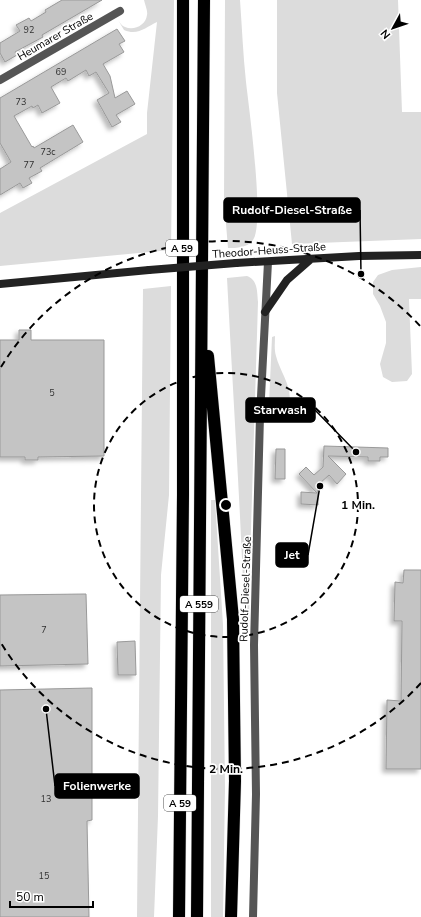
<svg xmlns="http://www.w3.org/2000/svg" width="421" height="917" font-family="'Nunito Sans',sans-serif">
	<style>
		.green { fill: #dcdcdc }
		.building { fill: #c4c4c4; stroke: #999; filter: url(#shadow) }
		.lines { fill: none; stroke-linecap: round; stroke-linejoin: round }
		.highway-casing { stroke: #dbdbdb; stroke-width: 13 }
		.street { stroke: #555; stroke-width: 8 }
		.secondary { stroke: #222; stroke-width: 8 }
		.highway { stroke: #000; stroke-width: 12 }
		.secondary-bridge { stroke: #222; stroke-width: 8 }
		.ring { fill: none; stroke: #000; stroke-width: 2; stroke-dasharray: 7 5 }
		.labels { text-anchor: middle; stroke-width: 3.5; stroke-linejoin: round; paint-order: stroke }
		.number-label { font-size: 9px; fill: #313131 }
		.shield { fill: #fff; stroke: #4c4c4c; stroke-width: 1 }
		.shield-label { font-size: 10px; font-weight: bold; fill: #000 }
		.street-label { font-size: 11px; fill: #000; stroke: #fff }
		.centre { fill: #000; stroke: #fff; stroke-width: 2 }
		.ring-label { font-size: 12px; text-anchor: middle; font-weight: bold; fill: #000; stroke: #fff; stroke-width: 3.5; stroke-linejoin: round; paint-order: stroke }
		.leader { fill: none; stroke: #000; stroke-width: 1.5 }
		.callout-dot { fill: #000; stroke: #fff; stroke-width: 1.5 }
		.callout { fill: #000; stroke: #000; stroke-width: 1.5 }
		.callout-label { font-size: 12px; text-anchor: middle; font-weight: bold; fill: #fff }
	</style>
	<defs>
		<filter id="shadow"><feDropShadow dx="-3.5" dy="3.5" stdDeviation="2" flood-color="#0004"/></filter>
	</defs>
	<rect width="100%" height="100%" fill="#fff"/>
	<!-- green -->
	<path class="green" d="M144 0H174L171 250 0 266V213L147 134V113L157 22C146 27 138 36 124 30L118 20C120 23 122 26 125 27 134 31 146 25 147 15 148 11 145 5 144 0Z
		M225 0H240C242 27 243 55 246 82 249 108 265 224 253 240 247 248 237 248 228 248L224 200Z
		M277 0H398L402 112H421V239L292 244 277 93Z
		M421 267V299H409L412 374 407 381 392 382 383 377 380 364 386 343V322L380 306 373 294V282L378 275 392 270Z
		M247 276C258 280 257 292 258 302L250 561 249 629 245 632C241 514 233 396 227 278Z
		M171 286 169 495 161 575 158 816 154 917H137L143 289Z
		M275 336C275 343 274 349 276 356 280 372 293 387 289 404L282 409H273L269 404 272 337Z
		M211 500H215L223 625 225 788 223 917H211Z"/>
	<!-- building -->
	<path class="building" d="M62 0H102L42 35 43 37 15 52 17 55 5 62 0 53V43L20 31 16 25 29 18 31 21 46 12 45 10Z
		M117 29 125 41 119 44 124 52 103 64 110 76 115 98 127 91 135 104 116 115 121 122 112 127 97 100 109 93 96 72 89 76 86 70 68 81 66 78 51 87 60 103 42 113 38 105 33 108 32 106 14 116 32 147 33 146 34 148 73 125 83 142 40 168 42 171 29 178 32 183 23 188 20 183 0 195V169L11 162 0 143V98Z
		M19 330H31V340H104V456L38 457V460H25V457H0V340H19Z
		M324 446 388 448V457H380V461H368V457L328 456 346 474 337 484 329 475 318 485V505L301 504V492L317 493 299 474 306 467 314 475 323 467Z
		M276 449H285V479H275Z
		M404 570H421V769H386L387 700 401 701 402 621H394L395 582 403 583Z
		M86 594 88 664 0 666V595Z
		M135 641 136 675H118L117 642Z
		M92 688V820L87 821 89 917H0V690Z"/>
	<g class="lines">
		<defs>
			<path id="highway" d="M208 356 233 619 235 781 231 917
				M179 917 183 495V0
				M197 917 204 0"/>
		</defs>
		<!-- highway casing -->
		<use href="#highway" class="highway-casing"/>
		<!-- street -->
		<path class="street" d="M0 80 120 11
			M253 917 256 794 254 645 260 416 268 262"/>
		<!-- secondary -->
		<path class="secondary" d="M236 263 359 256 421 255
			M0 284 149 270
			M265 312 287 280 311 259"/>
		<!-- highway -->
		<use href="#highway" class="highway"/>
		<!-- secondary-bridge -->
		<path class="secondary-bridge" d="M149 270 236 263"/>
	</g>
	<!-- distance rings -->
	<g class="ring">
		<circle cx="226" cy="505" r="132"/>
		<path d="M421 683A264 264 0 0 1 1 643M1 367A264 264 0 0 1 421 327"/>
	</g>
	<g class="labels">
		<!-- number labels -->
		<g class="number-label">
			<text x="29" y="33">92</text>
			<text x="61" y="75">69</text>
			<text x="21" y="105">73</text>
			<text x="48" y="155">73c</text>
			<text x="29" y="168">77</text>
			<text x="52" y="396">5</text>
			<text x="44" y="633">7</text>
			<text x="46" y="802">13</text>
			<text x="44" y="879">15</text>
		</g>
		<!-- shield labels -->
		<g class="shield">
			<rect x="166" y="240" width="32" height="16" rx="3"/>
			<rect x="180" y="596" width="38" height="16" rx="3"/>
			<rect x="164" y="795" width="32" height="16" rx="3"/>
		</g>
		<g class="shield-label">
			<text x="182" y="252">A 59</text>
			<text x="199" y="608">A 559</text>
			<text x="180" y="807">A 59</text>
		</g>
		<!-- street labels -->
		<g class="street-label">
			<text transform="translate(55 36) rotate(-30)" y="4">Heumarer Straße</text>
			<text transform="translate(269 250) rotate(-4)" y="4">Theodor-Heuss-Straße</text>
			<text transform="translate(245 589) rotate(-88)" y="4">Rudolf-Diesel-Straße</text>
		</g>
	</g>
	<circle cx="226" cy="505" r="6" class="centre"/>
	<g class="ring-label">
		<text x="358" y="509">1 Min.</text>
		<text x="226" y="773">2 Min.</text>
	</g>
	<!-- callouts -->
	<path class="leader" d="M361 274L360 210M356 452L315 410M320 486L308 555M46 709L55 786"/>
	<g class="callout-dot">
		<circle cx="361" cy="274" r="4"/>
		<circle cx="356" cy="452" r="4"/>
		<circle cx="320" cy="486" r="4"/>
		<circle cx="46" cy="709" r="4"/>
	</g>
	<g class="callout">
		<rect x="224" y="198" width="136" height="24" rx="4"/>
		<rect x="246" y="398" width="69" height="24" rx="4"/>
		<rect x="276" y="543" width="32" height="24" rx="4"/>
		<rect x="55" y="774" width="84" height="24" rx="4"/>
	</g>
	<g class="callout-label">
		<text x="292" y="214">Rudolf-Diesel-Straße</text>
		<text x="280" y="414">Starwash</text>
		<text x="292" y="559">Jet</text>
		<text x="97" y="790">Folienwerke</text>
	</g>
	<!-- north arrow -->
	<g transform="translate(393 28) rotate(230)" stroke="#ffffff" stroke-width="3" paint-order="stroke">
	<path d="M0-3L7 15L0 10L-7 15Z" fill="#000000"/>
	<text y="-6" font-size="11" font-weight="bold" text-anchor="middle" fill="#000000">N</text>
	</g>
	<!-- scale -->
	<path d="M10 901v6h83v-6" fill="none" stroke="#000000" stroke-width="2"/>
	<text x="16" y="901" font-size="12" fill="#000000" stroke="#ffffff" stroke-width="3" paint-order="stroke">50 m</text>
</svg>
